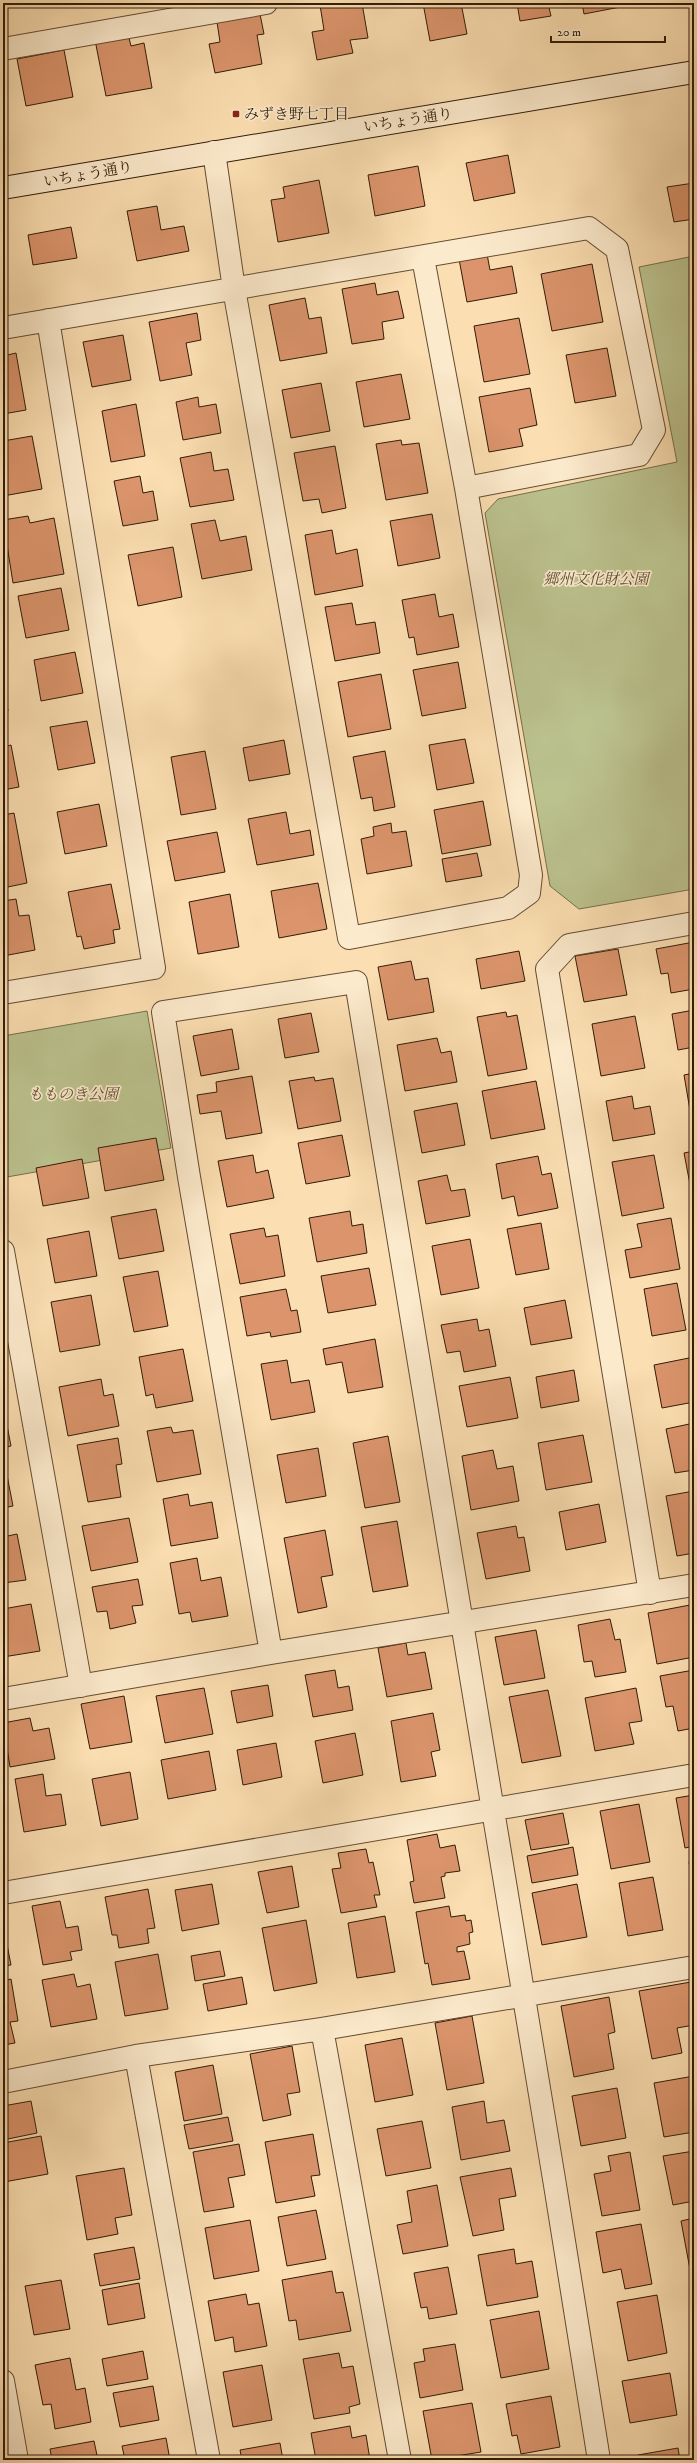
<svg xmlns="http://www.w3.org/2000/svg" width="697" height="2463" font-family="'IM FELL DW Pica','Noto Serif JP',serif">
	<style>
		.green { fill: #bbc28e; stroke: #766f4c }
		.building { fill: #db946c; stroke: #311c09 }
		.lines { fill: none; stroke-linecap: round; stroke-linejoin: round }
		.street-casing { stroke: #644c33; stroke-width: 24 }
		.secondary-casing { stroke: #311c09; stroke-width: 24 }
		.street { stroke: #fceacc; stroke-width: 22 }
		.secondary { stroke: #fceacc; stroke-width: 22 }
		.poi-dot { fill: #8f2418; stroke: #fceacc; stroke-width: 1.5 }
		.labels { text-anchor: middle; stroke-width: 3.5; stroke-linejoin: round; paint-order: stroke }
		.poi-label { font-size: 15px; fill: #311c09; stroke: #fceacc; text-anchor: start }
		.street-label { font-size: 15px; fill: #311c09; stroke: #fceacc }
		.park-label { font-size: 15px; font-style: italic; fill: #5a4e31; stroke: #fceacc }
	</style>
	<rect width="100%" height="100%" fill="#fbdeb1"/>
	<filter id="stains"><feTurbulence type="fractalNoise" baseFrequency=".005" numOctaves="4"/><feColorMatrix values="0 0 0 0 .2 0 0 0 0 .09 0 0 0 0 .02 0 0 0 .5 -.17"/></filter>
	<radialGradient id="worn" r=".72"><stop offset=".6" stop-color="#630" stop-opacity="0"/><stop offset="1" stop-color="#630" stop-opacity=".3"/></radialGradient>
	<!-- green -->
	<path class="green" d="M694 256V889L579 909 550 886 485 513 498 499 677 462 639 267Z
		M147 1011 171 1148 7 1177 3 1156V1036Z"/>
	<!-- building -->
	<path class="building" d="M331 3H362L368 38 350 40 353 53 317 60 312 32 324 30 320 5Z
		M423 3H461L467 34 430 41Z
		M517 3H548L551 16 520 21Z
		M582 3H641L584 14Z
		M260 14 264 34 257 35 262 64 215 73 209 44 220 42 217 22Z
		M128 34 131 46 144 43 152 88 106 96 95 40Z
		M64 50 73 97 26 106 17 59Z
		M508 155 515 193 474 201 466 163Z
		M418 166 425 206 375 216 368 175Z
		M319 180 329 233 278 242 271 200 285 198 283 187Z
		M694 183V219L674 222 667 187Z
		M157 206 161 230 184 226 189 251 137 261 127 211Z
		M71 227 77 258 33 265 28 235Z
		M487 254 490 270 512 266 517 293 467 302 459 259Z
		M592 264 603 322 552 331 541 274Z
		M375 283 377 295 398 291 404 318 382 322 384 339 352 344 342 289Z
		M305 298 309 319 321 317 327 353 280 361 269 305Z
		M197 313 201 340 186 343 192 375 160 381 149 322Z
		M519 318 530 374 484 382 474 326Z
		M123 335 131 380 92 387 83 342Z
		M607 348 616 396 575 403 566 355Z
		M16 353 26 410 3 414V356Z
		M401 374 410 419 364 427 356 382Z
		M321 383 330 431 291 438 282 390Z
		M530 388 537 425 519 429 523 446 489 452 479 397Z
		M198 397 199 407 216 404 221 433 183 440 176 402Z
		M136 404 145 456 111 462 102 411Z
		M32 436 42 489 3 496V441Z
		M401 440 402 445 419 443 428 493 386 500 376 444Z
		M335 446 346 508 322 513 319 499 303 501 294 453Z
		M211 452 214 471 228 469 234 500 190 507 180 458Z
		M140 476 143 493 153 491 158 520 123 526 114 481Z
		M432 514 440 558 398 566 390 521Z
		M28 516 30 523 54 518 64 574 13 583 3 520Z
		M215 520 220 541 246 536 252 570 202 579 191 524Z
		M332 530 336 554 357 549 363 586 315 595 305 535Z
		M173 547 182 597 138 606 128 555Z
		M61 588 69 630 26 638 18 596Z
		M435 594 439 617 453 614 459 647 417 655 414 637 409 638 402 600Z
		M352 603 356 625 375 622 380 653 335 661 325 607Z
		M75 652 83 693 41 701 34 660Z
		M458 662 466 708 422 716 413 670Z
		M381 674 391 729 348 737 338 682Z
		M3 683 8 711 3 712Z
		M87 721 95 763 58 770 50 727Z
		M465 739 474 783 437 790 429 745Z
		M284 740 290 774 249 781 243 748Z
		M11 745 19 787 3 790V747Z
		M205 751 216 809 181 815 171 757Z
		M385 751 395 807 374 811 372 797 361 799 353 757Z
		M483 801 491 845 442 854 434 810Z
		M99 804 107 846 65 854 57 812Z
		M286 812 290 834 310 830 314 855 257 865 248 819Z
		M14 813 27 883 3 888V815Z
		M391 823 392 833 406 831 412 866 367 874 361 839 374 836 373 827Z
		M217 832 225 872 175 881 167 841Z
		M477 853 482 876 446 882 442 859Z
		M318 883 327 929 279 938 271 891Z
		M111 884 120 929 113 930 115 943 84 949 81 936 77 937 68 892Z
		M230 894 239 947 198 954 189 902Z
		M16 899 19 916 29 915 35 950 3 956V901Z
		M694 942V989L671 993 668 973 661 974 656 949Z
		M618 949 627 995 584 1002 575 956Z
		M519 951 525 981 481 989 476 959Z
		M411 961 415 980 428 978 434 1012 388 1020 378 967Z
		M694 1010V1047L678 1050 672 1014Z
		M506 1012 507 1017 517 1015 527 1069 488 1076 477 1017Z
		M311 1013 319 1052 285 1058 278 1019Z
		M635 1016 645 1068 601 1076 592 1024Z
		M232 1029 239 1069 201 1076 193 1036Z
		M437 1038 441 1053 451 1051 457 1082 405 1091 397 1045Z
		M694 1073V1128H693L684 1075Z
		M252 1076 262 1133 226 1139 221 1111 200 1114 197 1095 217 1092 216 1082Z
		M314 1077 315 1081 333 1078 341 1121 298 1129 289 1081Z
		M536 1081 545 1129 491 1139 482 1091Z
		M632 1096 634 1109 650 1106 655 1134 613 1141 606 1101Z
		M457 1103 465 1145 422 1153 414 1111Z
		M342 1135 350 1176 306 1184 298 1143Z
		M156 1138 164 1180 105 1191 98 1148Z
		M694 1151V1200H693L684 1153Z
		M253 1155 256 1173 268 1170 274 1198 227 1207 218 1161Z
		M654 1155 664 1208 622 1216 612 1162Z
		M538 1156 542 1175 551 1173 558 1208 518 1216 514 1196 502 1199 496 1164Z
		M82 1159 89 1198 43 1206 36 1168Z
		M447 1175 451 1191 465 1189 470 1216 426 1224 418 1181Z
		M156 1209 164 1251 119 1259 111 1217Z
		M350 1211 352 1226 363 1224 367 1253 317 1262 309 1218Z
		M671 1218 680 1269 630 1278 625 1250 642 1247 637 1224Z
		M541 1223 549 1269 516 1275 507 1229Z
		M264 1228 266 1237 278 1235 285 1276 240 1284 230 1234Z
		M89 1231 97 1276 55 1283 47 1239Z
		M470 1239 479 1288 441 1295 432 1246Z
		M369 1268 376 1305 328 1313 321 1276Z
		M158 1271 168 1326 134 1332 123 1277Z
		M677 1283 686 1330 652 1336 644 1289Z
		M286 1289 291 1311 297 1310 301 1332 271 1337 270 1332 247 1336 240 1297Z
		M91 1295 100 1345 60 1352 51 1302Z
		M565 1300 572 1338 531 1345 524 1308Z
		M477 1319 479 1331 489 1329 496 1366 464 1372 460 1351 447 1353 441 1325Z
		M375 1339 383 1387 348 1393 342 1362 326 1365 323 1349Z
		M183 1349 193 1401 156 1408 153 1394 146 1396 139 1357Z
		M694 1357V1402L662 1408 654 1365Z
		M287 1360 291 1383 309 1380 315 1412 271 1420 261 1364Z
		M574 1370 579 1401 541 1408 536 1377Z
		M510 1377 518 1418 467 1427 459 1386Z
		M101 1379 104 1396 113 1394 119 1426 68 1436 59 1387Z
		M3 1405 11 1446 3 1448Z
		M694 1423V1470L675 1473 666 1429Z
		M171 1427 173 1433 193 1430 201 1474 157 1482 147 1431Z
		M583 1435 592 1482 546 1490 538 1443Z
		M388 1436 400 1502 365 1508 353 1443Z
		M118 1438 122 1464 116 1465 121 1497 88 1502 77 1445Z
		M318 1448 326 1496 286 1503 277 1455Z
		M493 1450 497 1469 513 1466 519 1501 471 1510 462 1456Z
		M3 1465H5L13 1506 3 1508Z
		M694 1491V1553L677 1556 666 1496Z
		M188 1494 190 1506 212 1502 218 1538 171 1546 163 1499Z
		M599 1504 606 1542 566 1550 559 1512Z
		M129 1518 138 1562 91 1571 82 1526Z
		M397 1521 408 1586 373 1592 361 1527Z
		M516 1526 518 1538 524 1537 530 1571 486 1579 477 1533Z
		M325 1530 333 1575 321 1577 327 1607 298 1613 284 1538Z
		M17 1534 26 1580 3 1583V1537Z
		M197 1558 201 1581 221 1577 228 1616 192 1622 190 1612 179 1614 170 1563Z
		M138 1579 143 1605 132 1606 136 1623 110 1629 107 1611 97 1612 92 1587Z
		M31 1604 40 1651 3 1657V1609Z
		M690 1605 694 1625V1657L657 1664 648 1613Z
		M610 1619 615 1640 620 1639 626 1672 595 1677 592 1661 584 1662 578 1625Z
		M536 1630 545 1678 504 1685 495 1637Z
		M406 1643 408 1655 425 1652 432 1689 387 1697 378 1648Z
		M335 1670 338 1688 349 1686 353 1710 313 1717 305 1675Z
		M694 1670V1728L678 1731 673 1706 666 1707 660 1676Z
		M268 1685 273 1716 237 1723 231 1691Z
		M204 1688 213 1734 165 1743 156 1696Z
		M636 1688 642 1721 629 1723 634 1744 595 1751 585 1698Z
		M548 1690 561 1756 522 1763 509 1697Z
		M124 1696 132 1742 90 1749 81 1704Z
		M433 1713 440 1750 431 1752 436 1776 401 1782 391 1721Z
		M30 1718 33 1731 49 1728 55 1759 10 1767 3 1723Z
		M355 1733 363 1775 323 1783 315 1741Z
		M276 1743 282 1777 243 1785 237 1750Z
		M209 1751 216 1790 168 1799 161 1760Z
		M130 1772 138 1819 101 1826 92 1779Z
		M43 1774 46 1796 61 1794 66 1825 24 1832 15 1779Z
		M694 1795V1846L685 1848 676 1798Z
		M639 1804 650 1862 611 1869 600 1811Z
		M563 1813 569 1844 531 1850 525 1820Z
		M437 1834 440 1848 455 1845 460 1871 445 1873V1876L441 1877 445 1898 414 1903 410 1882 414 1881 407 1840Z
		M573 1847 578 1875 532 1883 527 1856Z
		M366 1849 369 1863 373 1862 380 1895H374L377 1907 341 1913 332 1869 341 1868 338 1853Z
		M694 1861V1887L689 1862Z
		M292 1866 299 1907 267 1913 258 1872Z
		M653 1877 663 1930 628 1936 619 1883Z
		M212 1884 219 1924 182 1931 175 1890Z
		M577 1884 587 1937 542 1945 532 1893Z
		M148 1889 155 1928 147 1929 149 1943 119 1948 117 1935H112L105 1897Z
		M60 1901 66 1928 78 1926 82 1950 70 1952 72 1960 43 1965 32 1906Z
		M449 1906 451 1917 465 1915 466 1921 471 1920 473 1932 469 1933 470 1944 457 1947V1952L464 1951 470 1979 432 1985 428 1963 425 1964 416 1912Z
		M385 1916 395 1972 357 1978 348 1923Z
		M306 1920 317 1983 274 1991 262 1928Z
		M3 1924 11 1965 3 1966Z
		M220 1951 225 1976 195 1981 191 1956Z
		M158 1954 168 2009 125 2016 115 1962Z
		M74 1974 77 1987 90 1984 97 2019 51 2027 42 1980Z
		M242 1977 247 2004 208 2011 203 1984Z
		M11 1979 18 2021 10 2022 15 2043 3 2045V1981Z
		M691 1982 694 1998V2025L677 2028 682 2053 652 2059 639 1991Z
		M609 1997 615 2032 608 2034 614 2069 574 2077 561 2006Z
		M472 2016 484 2083 447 2090 435 2023Z
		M402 2038 413 2095 375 2102 365 2045Z
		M292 2046 300 2092 287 2094 291 2115 263 2121 250 2054Z
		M213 2065 222 2114 184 2121 175 2072Z
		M694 2076V2132L664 2137 654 2083Z
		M617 2088 626 2138 581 2146 572 2096Z
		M31 2101 37 2133 3 2140V2106Z
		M484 2101 487 2123 504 2120 510 2151 461 2160 452 2107Z
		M228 2117 233 2141 189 2149 184 2125Z
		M422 2121 431 2168 386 2176 377 2129Z
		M313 2134 320 2175 311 2176 315 2196 276 2203 265 2142Z
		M41 2136 48 2174 4 2182 3 2143Z
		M239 2144 245 2175 228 2178 234 2207 204 2212 193 2152Z
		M694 2151V2201L673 2205 663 2156Z
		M630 2152 640 2210 602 2216 594 2174 611 2171 608 2156Z
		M124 2168 132 2215 115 2218 118 2234 87 2240 76 2176Z
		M511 2168 516 2196 499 2199 504 2230 473 2236 460 2177Z
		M437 2185 448 2246 403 2254 397 2225 412 2222 407 2191Z
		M316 2210 326 2259 287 2266 278 2217Z
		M694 2218V2274L691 2275 681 2221Z
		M250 2220 259 2271 214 2279 205 2228Z
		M641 2224 652 2284 625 2289 621 2269 603 2273 596 2232Z
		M134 2247 140 2279 100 2286 94 2254Z
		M514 2249 516 2264 532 2261 538 2297 487 2306 478 2255Z
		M448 2267 457 2314 429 2319 427 2307 421 2308 414 2273Z
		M332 2271 336 2293 343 2292 351 2331 299 2340 296 2320 289 2321 282 2280Z
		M61 2280 70 2329 34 2335 25 2286Z
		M139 2283 145 2318 108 2325 102 2290Z
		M246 2294 248 2305 259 2303 267 2346 235 2352 233 2337 215 2341 208 2301Z
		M657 2295 667 2353 628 2361 617 2302Z
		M539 2311 549 2369 501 2378 490 2320Z
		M455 2344 463 2390 420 2398 414 2363 425 2361 423 2349Z
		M143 2351 148 2379 107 2386 102 2359Z
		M339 2353 342 2368 353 2366 360 2404 349 2407 350 2413 314 2419 303 2359Z
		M70 2358 76 2390 85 2388 91 2422 55 2429 51 2404 43 2405 35 2365Z
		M262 2365 272 2420 233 2427 223 2372Z
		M670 2373 677 2415 630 2423 622 2381Z
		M153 2386 159 2420 120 2427 113 2393Z
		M551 2396 560 2447 521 2454 517 2435 512 2436 506 2404Z
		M472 2403 481 2452 432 2460 423 2411Z
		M350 2426 352 2438 366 2435 370 2460H316L311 2433Z
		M166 2438 170 2460H125L122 2446Z
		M94 2441 98 2460H52L50 2449Z
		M280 2443 283 2460H242L240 2450Z
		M678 2448 680 2460H638V2455Z
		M564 2457 565 2460H545Z"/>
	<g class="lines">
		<defs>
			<path id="street" d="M3 49 266 3
				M214 152 234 289 349 938 508 908 529 893 531 875 466 488 423 258
				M3 328 589 228 617 249 654 430 639 455 466 488
				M3 993 154 968 48 320
				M3 1251 81 1686
				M650 1593 547 969 569 945 694 923
				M271 1653 189 1177 163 1012 356 982C438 1475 521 1967 599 2460
				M3 1699 271 1653 694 1585
				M3 1893 694 1775
				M322 2029 400 2460
				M136 2056 209 2460
				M3 2082 136 2056 322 2029 694 1967
				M3 2381 17 2460"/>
			<path id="secondary" d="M3 188 694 72"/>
		</defs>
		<!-- street casing -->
		<use href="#street" class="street-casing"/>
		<!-- secondary casing -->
		<use href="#secondary" class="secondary-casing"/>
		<!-- street -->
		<use href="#street" class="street"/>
		<!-- secondary -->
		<use href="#secondary" class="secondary"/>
	</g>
	<!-- markers -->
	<rect class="poi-dot" x="232" y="110" width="8" height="8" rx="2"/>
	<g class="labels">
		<!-- poi labels -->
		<g class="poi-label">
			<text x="244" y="119">みずき野七丁目</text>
		</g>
		<!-- street labels -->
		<g class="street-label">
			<text transform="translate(408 120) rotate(-9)" y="5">いちょう通り</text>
			<text transform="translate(88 174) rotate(-10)" y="5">いちょう通り</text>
		</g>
		<!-- park labels -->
		<g class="park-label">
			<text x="596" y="584">郷州文化財公園</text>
			<text x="73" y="1099">もものき公園</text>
		</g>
	</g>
	<!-- margin -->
	<rect width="697" height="2463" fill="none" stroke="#fbdeb1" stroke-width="16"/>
	<rect x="4" y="4" width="689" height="2455" fill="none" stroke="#311c09" stroke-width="2"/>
	<rect x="8" y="8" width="681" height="2447" fill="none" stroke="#311c09"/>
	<!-- scale -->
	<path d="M551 36v6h114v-6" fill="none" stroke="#311c09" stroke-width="2"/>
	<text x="557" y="36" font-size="12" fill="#311c09" stroke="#fceacc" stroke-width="3" paint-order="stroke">20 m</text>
	<rect width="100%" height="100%" filter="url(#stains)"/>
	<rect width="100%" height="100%" fill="url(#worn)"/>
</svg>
